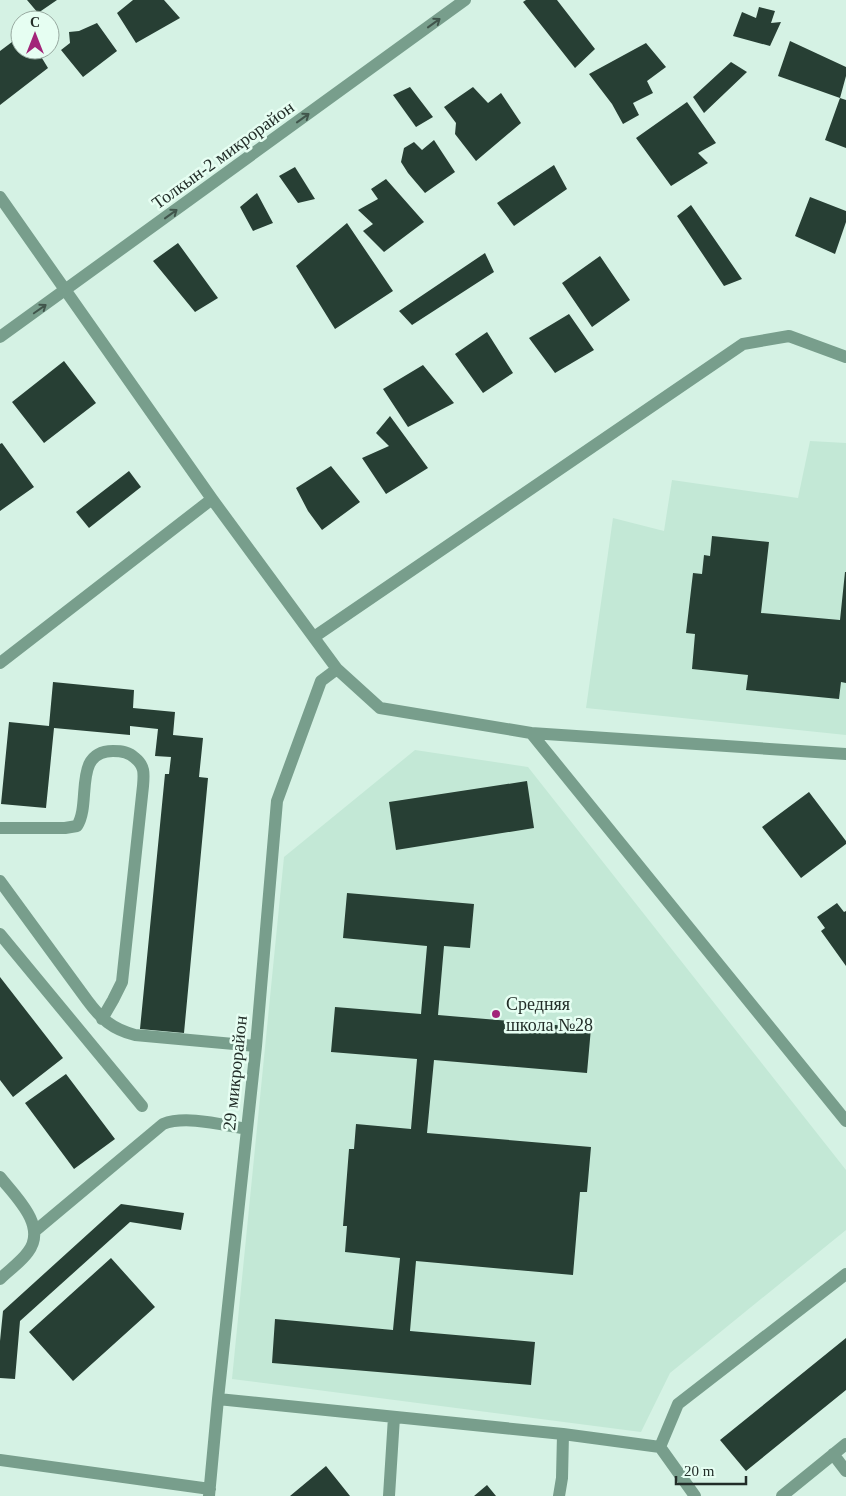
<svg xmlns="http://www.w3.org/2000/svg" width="846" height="1496" font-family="Georgia,serif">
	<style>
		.built { fill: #c3e8d6 }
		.building { fill: #273f34 }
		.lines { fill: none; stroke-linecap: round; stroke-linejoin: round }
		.minor { stroke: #789e8c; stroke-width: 12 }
		.oneway { stroke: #40554b }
		.poi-dot { fill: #a22579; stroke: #e6fef2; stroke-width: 2 }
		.labels { text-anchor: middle; stroke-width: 5; stroke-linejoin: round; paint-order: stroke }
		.street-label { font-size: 18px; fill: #222d28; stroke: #e6fef2 }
		.poi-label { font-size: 18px; fill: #222d28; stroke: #e6fef2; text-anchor: start }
	</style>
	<rect width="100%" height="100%" fill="#d5f2e4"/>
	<!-- built -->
	<path class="built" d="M810 441 846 443V735L586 708 613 518 664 531 672 480 798 498Z
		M415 750 528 767 846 1170V1230L670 1373 641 1432 232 1379 284 857Z"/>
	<!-- building -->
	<path class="building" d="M27 0H57L38 13Z
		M133 0H164L180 18 136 43 117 13Z
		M526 0H557L595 49 575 68 523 2Z
		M759 7 775 11 771 23 781 22 770 46 733 36 742 12 756 18Z
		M97 23 117 51 83 77 61 50 70 43 69 32 79 31Z
		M20 36V50H37L48 68 0 105V51Z
		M790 41 846 67V76L840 98 846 100V148L825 140 840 98 778 76Z
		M646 43 666 67 647 81 653 93 633 103 639 115 623 124 612 104 589 74Z
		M731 62 747 72 704 113 693 97Z
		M410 87 433 117 416 127 393 95Z
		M473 87 488 103 501 93 521 123 476 161 455 134 456 123 444 107Z
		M687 102 716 143 698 153 708 163 671 186 636 138Z
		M434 140 455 172 425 193 408 173 401 162 404 148 414 142 422 150Z
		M554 165 567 189 514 226 497 203Z
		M295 167 315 199 298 203 279 176Z
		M386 179 424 222 384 252 363 231 373 224 358 210 378 199 371 189Z
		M257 193 273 223 253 231 240 207Z
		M810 197 846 211V222L835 254 795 236Z
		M691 205 742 279 724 286 677 216Z
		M347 223 393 291 335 329 296 266Z
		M178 243 218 298 195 312 153 261Z
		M485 253 494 272 412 325 399 311Z
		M600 256 630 300 592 327 562 283Z
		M569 314 594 350 555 373 529 338Z
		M487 332 513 373 483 393 455 354Z
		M64 361 96 403 44 443 12 402Z
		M423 365 454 403 408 427 383 389Z
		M390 416 428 468 386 494 362 458 389 446 376 433Z
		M2 443 34 487 0 511V444Z
		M331 466 360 502 322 530 308 511 296 488Z
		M129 471 141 487 89 528 76 512Z
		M712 536 769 542 761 613 840 620 845 572H846V683L841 682 839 699 746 690 748 675 692 669 695 634 686 633 693 573 702 574 704 555 710 556Z
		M53 682 134 690 133 708 175 712 173 735 203 738 199 777 208 778 184 1033 140 1029 165 774H169L171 757 155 756 158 729 130 726V735L54 728 46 808 1 804 9 722 49 726Z
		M527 781 534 828 396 850 389 802Z
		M809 792 846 841V844L801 878 762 827Z
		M347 893 474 904 470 948 444 946 438 1015 591 1028 587 1073 434 1060 427 1133 591 1147 587 1192H580L573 1275 416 1261 410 1331 535 1342 531 1385 272 1363 275 1319 393 1330 400 1258 345 1252 347 1226H343L349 1149H354L356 1124 411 1129 417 1059 331 1052 335 1007 421 1014 427 946 343 938Z
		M837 903 844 912 846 911V966L821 931 825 928 817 917Z
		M0 977 63 1058 13 1097 0 1080Z
		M66 1074 115 1139 74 1169 25 1103Z
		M121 1204 184 1213 181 1230 130 1222 20 1321 15 1379 0 1378V1341L3 1311Z
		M111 1258 155 1307 73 1381 29 1332Z
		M846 1338V1390L746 1471 720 1440Z
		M326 1466 350 1496H290Z
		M487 1485 496 1496H474Z"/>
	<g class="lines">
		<!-- minor -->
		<path class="minor" d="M0 197 212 499 337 669 380 708 531 733 846 1121
			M0 337 465 0
			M314 637 743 344 789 336 846 357
			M0 663 212 499
			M531 733 846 754
			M0 828H65L77 826C92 803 72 751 113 751 122 751 129 752 135 758 145 766 144 774 143 786L122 982 113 1000 102 1019
			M0 881 87 1000C101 1019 112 1029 135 1035L256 1046
			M0 934 142 1106
			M0 1177C15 1196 48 1226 28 1252 21 1262 9 1270 0 1279
			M35 1231 163 1124C186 1115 222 1125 247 1129
			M218 1399 563 1434 660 1447 695 1496
			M660 1447 678 1404 846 1274
			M833 1454 846 1471
			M0 1460 210 1489
			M209 1496 218 1399 256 1046 277 801 321 681 337 669
			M389 1496 394 1417
			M559 1496 562 1478 563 1434
			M782 1496 846 1444"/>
	</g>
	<!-- one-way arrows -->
	<defs><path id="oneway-shaft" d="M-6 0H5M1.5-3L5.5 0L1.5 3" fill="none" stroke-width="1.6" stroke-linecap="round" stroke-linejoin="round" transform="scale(1.25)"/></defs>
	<g class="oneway">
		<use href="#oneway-shaft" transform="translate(434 23) rotate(-36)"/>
		<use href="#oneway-shaft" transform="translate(303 118) rotate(-36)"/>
		<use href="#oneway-shaft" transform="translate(171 214) rotate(-36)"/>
		<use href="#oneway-shaft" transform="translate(40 309) rotate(-35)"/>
	</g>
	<!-- markers -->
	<circle class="poi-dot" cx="496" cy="1014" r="5"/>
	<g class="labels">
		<!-- street labels -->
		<g class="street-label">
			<text transform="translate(223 155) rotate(-36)" y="6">Толкын-2 микрорайон</text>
			<text transform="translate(235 1073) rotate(-84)" y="6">29 микрорайон</text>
		</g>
		<!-- poi labels -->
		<g class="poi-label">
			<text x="506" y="1010">Средняя<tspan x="506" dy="21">школа №28</tspan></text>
		</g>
	</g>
	<!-- north arrow -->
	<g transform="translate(35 35)"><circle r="24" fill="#e6fef2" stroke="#98aaa1"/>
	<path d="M0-4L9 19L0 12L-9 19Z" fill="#a22579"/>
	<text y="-8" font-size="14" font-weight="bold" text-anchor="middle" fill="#222d28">С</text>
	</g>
	<!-- scale -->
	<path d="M676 1476v8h70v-8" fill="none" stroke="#222d28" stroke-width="2.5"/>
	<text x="684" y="1476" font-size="15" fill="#222d28" stroke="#e6fef2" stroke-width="4" paint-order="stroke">20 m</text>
</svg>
